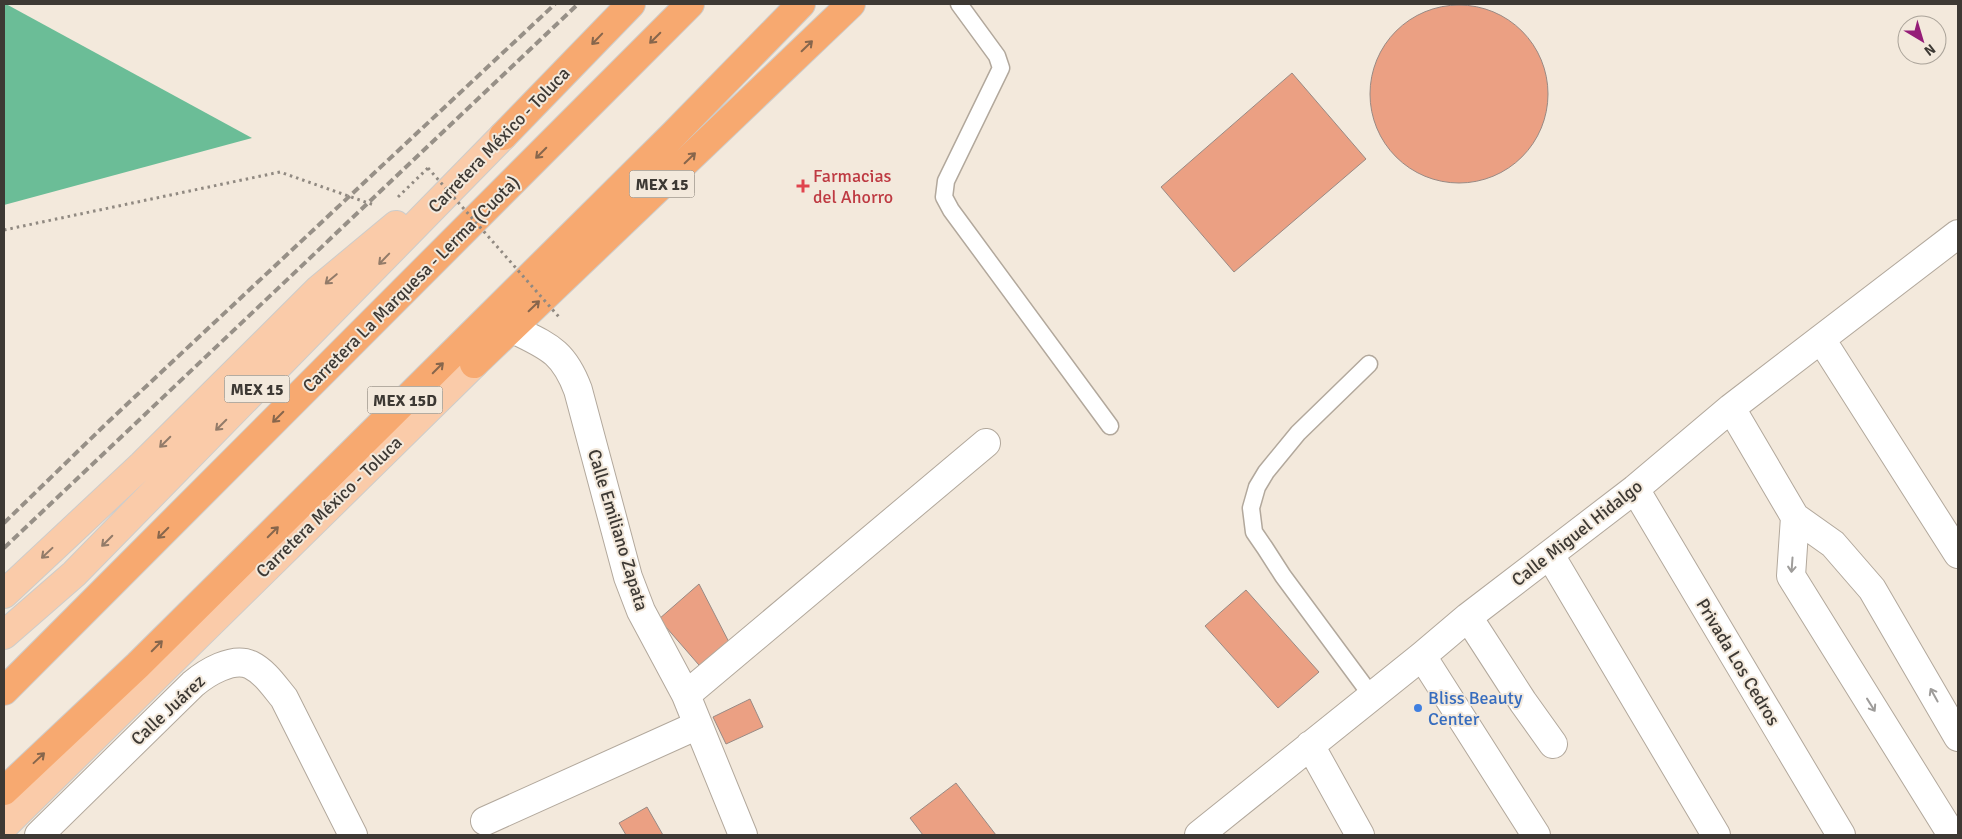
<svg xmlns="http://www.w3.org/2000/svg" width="1962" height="839" font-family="Signika,sans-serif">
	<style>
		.forest { fill: #6bbd97 }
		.building { fill: #eba083; stroke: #998a84 }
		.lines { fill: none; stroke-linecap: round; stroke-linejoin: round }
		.lane-casing { stroke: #b2a89c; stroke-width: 19 }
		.street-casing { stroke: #b2a89c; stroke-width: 30 }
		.primary-casing { stroke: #cdccca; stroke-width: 30 }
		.highway-casing { stroke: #cdccca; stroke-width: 30 }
		.path { stroke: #908981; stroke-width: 3; stroke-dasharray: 2.5 4; stroke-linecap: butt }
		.lane { stroke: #fff; stroke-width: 16 }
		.street { stroke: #fff; stroke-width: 28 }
		.primary { stroke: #facba9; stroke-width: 28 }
		.highway { stroke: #f7a970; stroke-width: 28 }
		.rail { stroke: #979087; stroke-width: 4; stroke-dasharray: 8 4; stroke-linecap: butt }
		.path-bridge { stroke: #908981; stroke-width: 3; stroke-dasharray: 2.5 4; stroke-linecap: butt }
		.oneway { stroke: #87664c }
		.oneway2 { stroke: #927b69 }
		.oneway3 { stroke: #9e9c9a }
		.health-dot { fill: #e0444e; stroke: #f3e9dc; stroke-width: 2 }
		.shop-dot { fill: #3f7fe0; stroke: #f3e9dc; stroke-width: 2 }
		.labels { text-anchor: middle; stroke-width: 4; stroke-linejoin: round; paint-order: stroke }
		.shield { fill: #f3e9dc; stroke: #746e66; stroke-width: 1 }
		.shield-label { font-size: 16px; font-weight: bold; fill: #3d3934 }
		.street-label { font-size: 18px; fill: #3d3934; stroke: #f3e9dc }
		.health-label { font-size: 18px; fill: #be3a42; stroke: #f3e9dc; text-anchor: start }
		.shop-label { font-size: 18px; fill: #366cbe; stroke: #f3e9dc; text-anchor: start }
	</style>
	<rect width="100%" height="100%" fill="#f3e9dc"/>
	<!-- forest -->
	<path class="forest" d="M4 4H6L252 138 4 205Z"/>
	<!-- building -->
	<path class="building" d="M1370 94a89 89 0 1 1 178 0a89 89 0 1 1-178 0Z
		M1292 73 1366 159 1234 272 1161 187Z
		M699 584 732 648 705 672 659 619Z
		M1246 590 1319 672 1278 708 1205 626Z
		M750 699 763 727 726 744 713 717Z
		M956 783 996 835H923L910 818Z
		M647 807 663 835H626L619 823Z"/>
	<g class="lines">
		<defs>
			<path id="lane" d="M959 4 997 56 1001 68 946 181 944 197 951 210 1110 426
				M1369 364 1298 433 1266 472 1257 487 1251 508 1254 532 1265 548 1283 576 1371 695"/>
			<path id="street" d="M511 328C547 346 563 350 578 390L628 577 641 611 686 695 743 835
				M1821 339 1958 554
				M1731 408 1795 517 1833 544 1872 589 1958 737
				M1635 489 1841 835
				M1795 517 1791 576 1952 835
				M1550 555 1716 835
				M1468 617 1523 702 1553 744
				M1422 656 1536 835
				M686 695 986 443
				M1310 745 1360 835
				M485 821 698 725
				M39 835 193 684C206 673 233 656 251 665 265 672 274 686 284 698L353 835
				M1199 835 1422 656 1468 617 1635 489 1731 408 1958 234"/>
			<path id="primary" d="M4 594 142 465 319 289 396 225
				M4 635 74 574 503 136
				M4 826 474 364"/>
			<path id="highway" d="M503 136 631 4
				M474 364 851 4
				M4 691 690 4
				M4 791 138 665 674 134 801 4"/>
		</defs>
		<!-- lane casing -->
		<use href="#lane" class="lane-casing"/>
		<!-- street casing -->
		<use href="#street" class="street-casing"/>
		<!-- primary casing -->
		<use href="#primary" class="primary-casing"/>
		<!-- highway casing -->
		<use href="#highway" class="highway-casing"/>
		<!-- path -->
		<path class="path" d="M398 197 428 168
			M4 230 280 172 374 205"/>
		<!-- lane -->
		<use href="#lane" class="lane"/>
		<!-- street -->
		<use href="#street" class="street"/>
		<!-- primary -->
		<use href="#primary" class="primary"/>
		<!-- highway -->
		<use href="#highway" class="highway"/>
		<!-- rail -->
		<path class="rail" d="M4 523 108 422 555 4
			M4 548 578 4"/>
		<!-- path-bridge -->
		<path class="path-bridge" d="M428 168 559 317"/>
	</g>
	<!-- one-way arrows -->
	<defs><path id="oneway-shaft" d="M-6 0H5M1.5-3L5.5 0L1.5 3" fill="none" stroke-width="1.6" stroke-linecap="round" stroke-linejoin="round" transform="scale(1.25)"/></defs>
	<g class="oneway">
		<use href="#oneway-shaft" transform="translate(655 38) rotate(135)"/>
		<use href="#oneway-shaft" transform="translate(597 39) rotate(134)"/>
		<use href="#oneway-shaft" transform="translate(807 46) rotate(-44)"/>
		<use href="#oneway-shaft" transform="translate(541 153) rotate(135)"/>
		<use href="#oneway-shaft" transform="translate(690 158) rotate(-44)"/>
		<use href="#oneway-shaft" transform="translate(534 306) rotate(-44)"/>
		<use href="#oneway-shaft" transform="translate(438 368) rotate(-45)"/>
		<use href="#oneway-shaft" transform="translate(278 417) rotate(135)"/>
		<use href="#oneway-shaft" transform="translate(273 532) rotate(-45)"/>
		<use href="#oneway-shaft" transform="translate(163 533) rotate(135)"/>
		<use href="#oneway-shaft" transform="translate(157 646) rotate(-45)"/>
		<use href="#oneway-shaft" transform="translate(39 758) rotate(-43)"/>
	</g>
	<g class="oneway2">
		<use href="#oneway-shaft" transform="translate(384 259) rotate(134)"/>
		<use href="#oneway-shaft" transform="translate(331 279) rotate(140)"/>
		<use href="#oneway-shaft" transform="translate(221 425) rotate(135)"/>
		<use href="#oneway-shaft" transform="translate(165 442) rotate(135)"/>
		<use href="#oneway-shaft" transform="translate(107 541) rotate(135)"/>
		<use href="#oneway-shaft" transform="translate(47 553) rotate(137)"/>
	</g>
	<g class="oneway3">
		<use href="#oneway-shaft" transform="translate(1792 565) rotate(94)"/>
		<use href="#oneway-shaft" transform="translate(1934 695) rotate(-119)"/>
		<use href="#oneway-shaft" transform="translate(1871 705) rotate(58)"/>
	</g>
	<!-- markers -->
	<path class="health-dot" d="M800.5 178.5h5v5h5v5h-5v5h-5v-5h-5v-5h5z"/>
	<circle class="shop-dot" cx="1418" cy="708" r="5"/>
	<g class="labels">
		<!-- shield labels -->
		<g class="shield">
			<rect x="629.5" y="170.5" width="65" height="27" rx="4"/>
			<rect x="224.5" y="375.5" width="65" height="27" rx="4"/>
			<rect x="367.5" y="386.5" width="75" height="27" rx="4"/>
		</g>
		<g class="shield-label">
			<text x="662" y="190">MEX 15</text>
			<text x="257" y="395">MEX 15</text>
			<text x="405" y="406">MEX 15D</text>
		</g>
		<!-- street labels -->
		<g class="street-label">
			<text transform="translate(499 140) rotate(-46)" y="6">Carretera México - Toluca</text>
			<text transform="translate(411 284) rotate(-45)" y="6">Carretera La Marquesa - Lerma (Cuota)</text>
			<text transform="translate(329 507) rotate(-44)" y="6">Carretera México - Toluca</text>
			<text transform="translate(618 530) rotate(73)" y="6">Calle Emiliano Zapata</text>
			<text transform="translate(1577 533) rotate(-38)" y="6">Calle Miguel Hidalgo</text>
			<text transform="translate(1738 662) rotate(59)" y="6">Privada Los Cedros</text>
			<text transform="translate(168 710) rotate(-43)" y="6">Calle Juárez</text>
		</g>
		<!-- health labels -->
		<g class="health-label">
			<text x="813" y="182">Farmacias<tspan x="813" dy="21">del Ahorro</tspan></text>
		</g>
		<!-- shop labels -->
		<g class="shop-label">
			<text x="1428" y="704">Bliss Beauty<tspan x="1428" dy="21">Center</tspan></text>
		</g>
	</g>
	<!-- border -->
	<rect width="1962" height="839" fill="none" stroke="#3d3934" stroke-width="10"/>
	<!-- north arrow -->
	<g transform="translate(1922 40) rotate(142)"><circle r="24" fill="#f3e9dc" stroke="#aaa399"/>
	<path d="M0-4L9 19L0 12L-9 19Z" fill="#951d78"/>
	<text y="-8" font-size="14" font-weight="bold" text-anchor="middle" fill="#3d3934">N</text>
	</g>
</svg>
